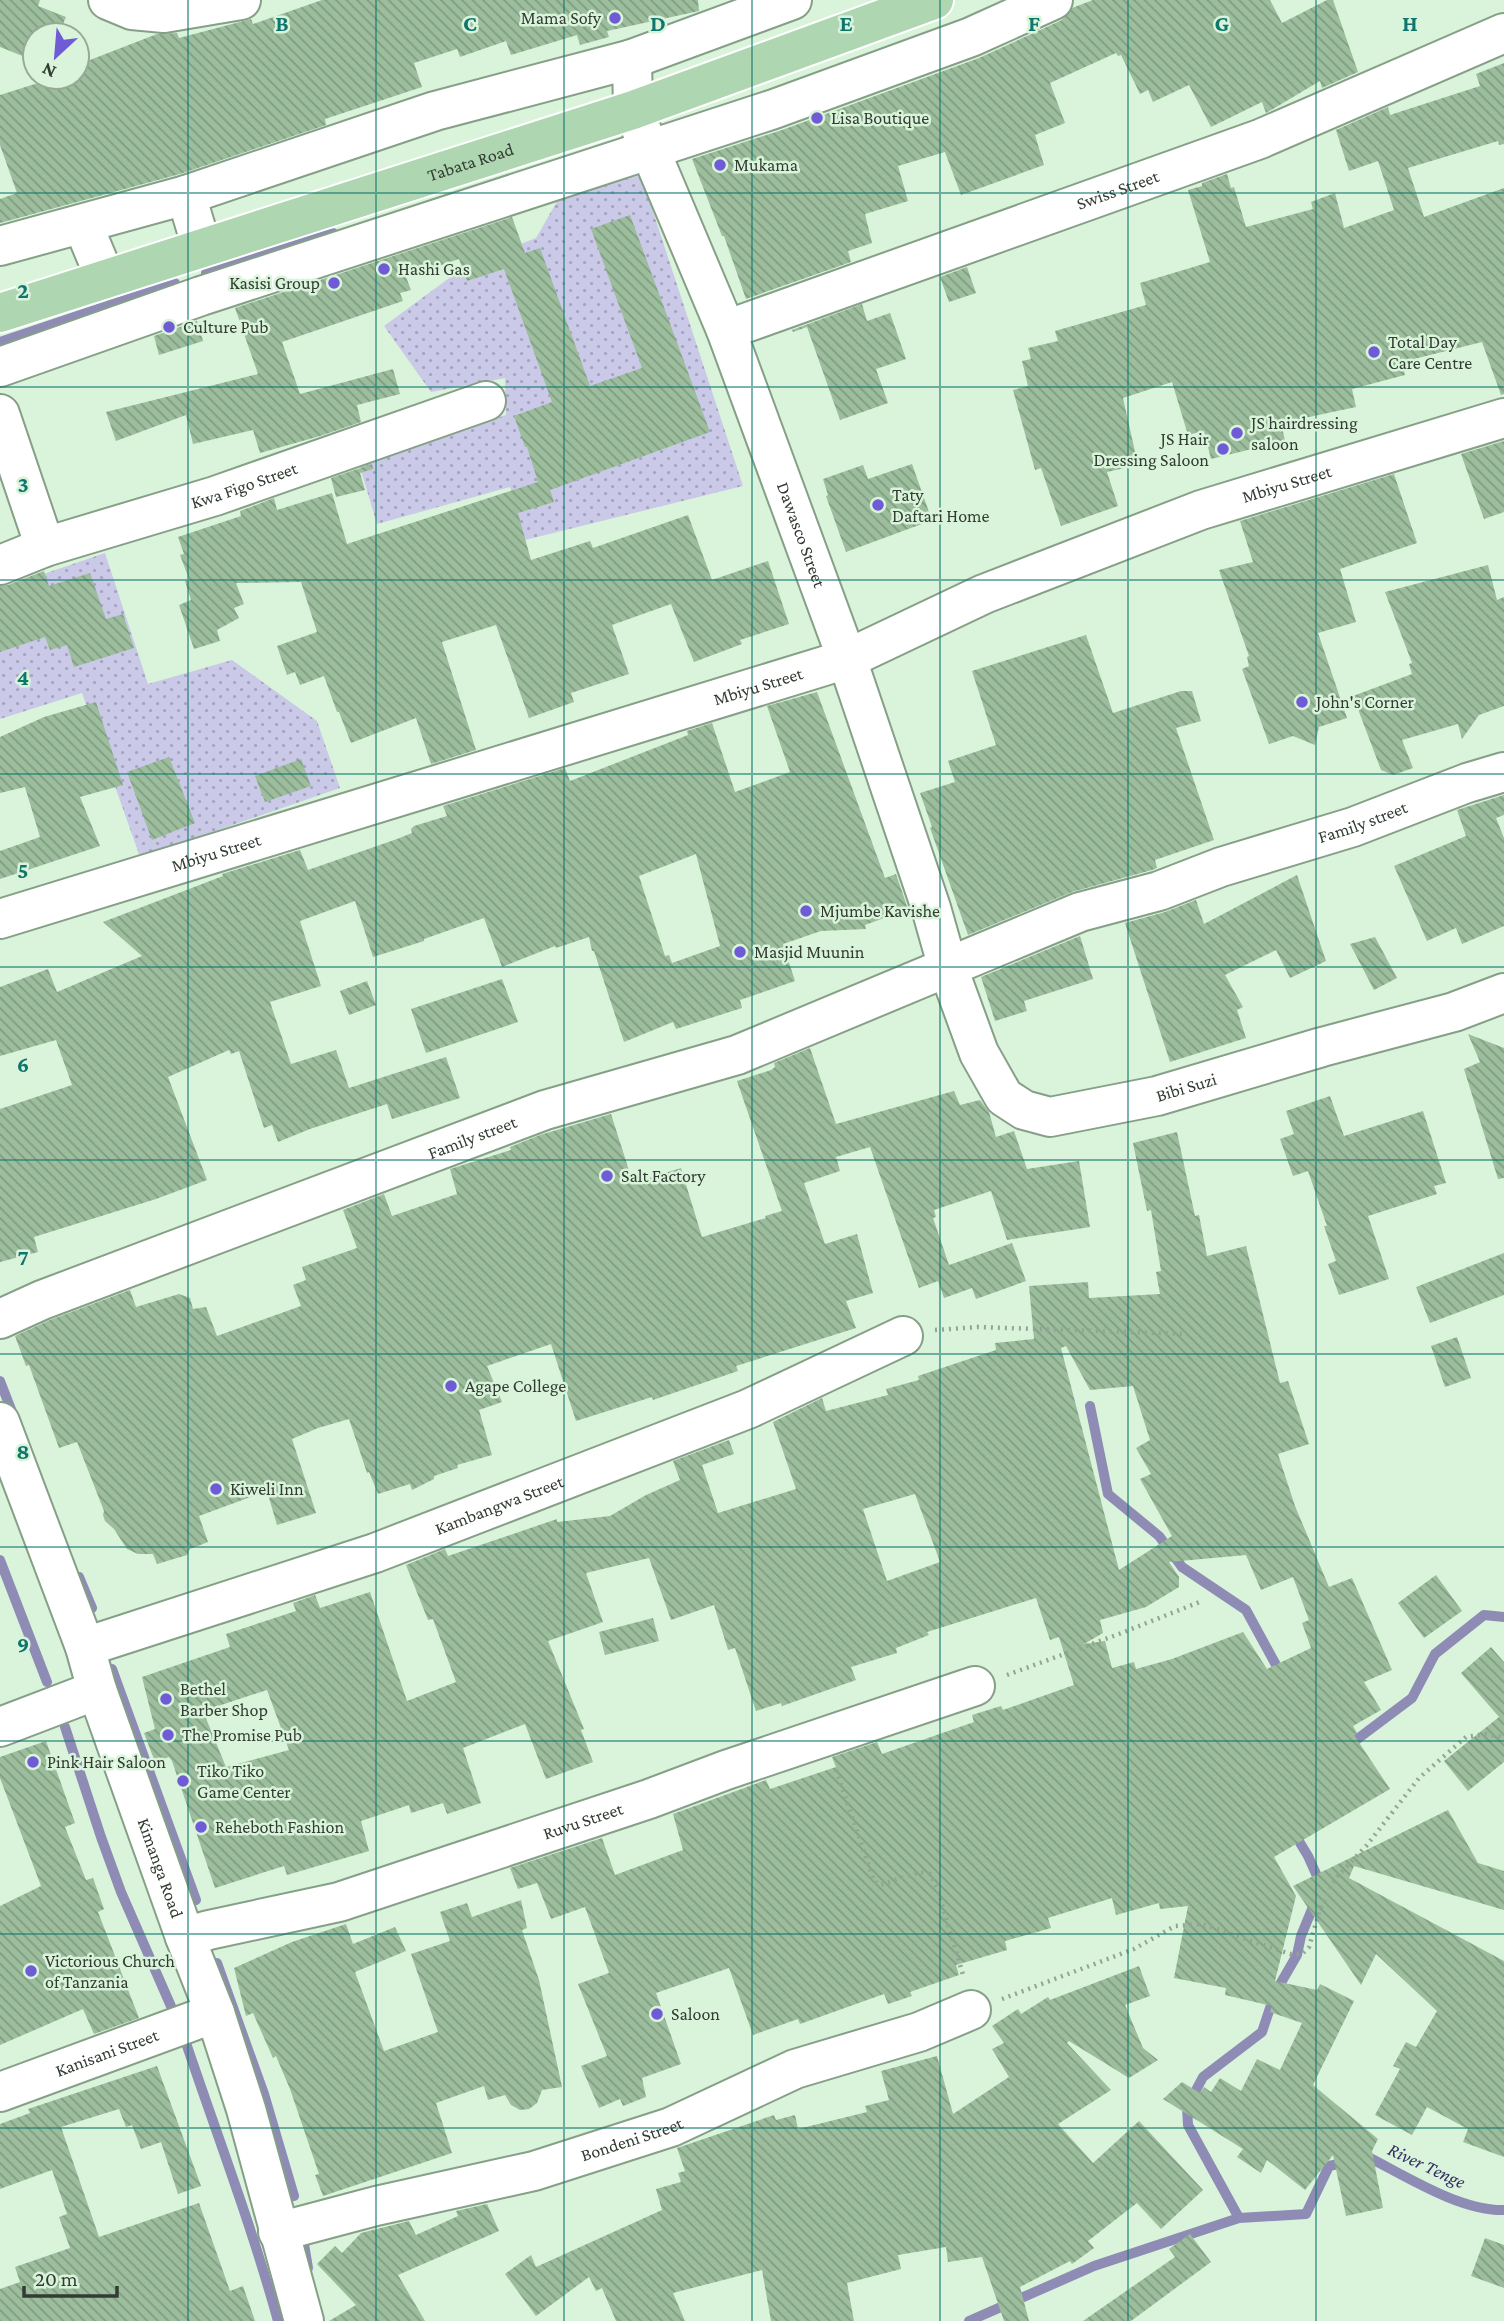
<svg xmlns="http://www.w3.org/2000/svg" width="1504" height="2321" font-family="'Crimson Pro',serif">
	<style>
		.grass { fill: url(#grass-dots) }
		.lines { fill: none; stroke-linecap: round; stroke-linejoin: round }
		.stream { stroke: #8e8cb5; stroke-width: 10 }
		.building { fill: url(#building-back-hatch); fill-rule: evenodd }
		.minor-casing { stroke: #869f87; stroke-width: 42 }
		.major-casing { stroke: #fff; stroke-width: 42 }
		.path { stroke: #91a592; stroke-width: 4.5; stroke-dasharray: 2 5; stroke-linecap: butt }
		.minor { stroke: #fff; stroke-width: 38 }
		.major { stroke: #add6b1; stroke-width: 38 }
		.grid { fill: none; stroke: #0f766e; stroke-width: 2; stroke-opacity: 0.55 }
		.poi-dot { fill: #6f5bd5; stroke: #d9f4da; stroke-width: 2.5 }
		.labels { text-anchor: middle; stroke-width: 5; stroke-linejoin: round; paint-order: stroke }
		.poi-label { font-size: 18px; fill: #323c32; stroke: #d9f4da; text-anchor: start }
		.street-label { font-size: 18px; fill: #323c32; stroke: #d9f4da }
		.water-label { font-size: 19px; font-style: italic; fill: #342d62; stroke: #d9f4da }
		.grid-label { font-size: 23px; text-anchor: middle; font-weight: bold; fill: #0f766e; stroke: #d9f4da; stroke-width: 5; stroke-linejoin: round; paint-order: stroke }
	</style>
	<defs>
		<pattern id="grass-dots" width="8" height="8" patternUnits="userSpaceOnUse" patternTransform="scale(1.75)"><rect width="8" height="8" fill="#cac9e8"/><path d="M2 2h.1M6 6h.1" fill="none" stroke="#a5a4bd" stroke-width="1.8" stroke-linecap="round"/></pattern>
		<pattern id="building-back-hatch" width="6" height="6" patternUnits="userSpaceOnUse" patternTransform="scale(1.75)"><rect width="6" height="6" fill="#9cbe9d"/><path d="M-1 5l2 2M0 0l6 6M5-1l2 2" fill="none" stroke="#809c81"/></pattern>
	</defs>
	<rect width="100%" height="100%" fill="#d9f4da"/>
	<!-- grass -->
	<path class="grass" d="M641 175 743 486 525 540 510 487 377 524 359 464 506 415 505 378 431 392 384 326 467 265 536 238 559 198Z
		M105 553 148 684 232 660 317 721 340 788 140 857 82 693 0 719V589Z"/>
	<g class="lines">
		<!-- stream -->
		<path class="stream" d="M206 273 333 233
			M0 342 175 283
			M0 1381 14 1417
			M1090 1406 1108 1494 1159 1536 1182 1567 1246 1610 1282 1676
			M0 1560 47 1682
			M79 1577 92 1608
			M112 1669 196 1900
			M65 1727 101 1837 121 1892 177 2020
			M1348 1746 1412 1698 1435 1654 1484 1615 1504 1617
			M1294 1833 1308 1856 1321 1885
			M217 1963 264 2094 294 2196
			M183 2034C215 2130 251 2223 278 2321
			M1362 2160 1370 2158C1409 2178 1461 2211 1504 2210
			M1239 2218 1306 2214 1329 2166 1347 2162
			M304 2244 308 2268
			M969 2321 1094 2266 1239 2218 1188 2125 1187 2107 1203 2077 1262 2032 1275 1993 1297 1955 1301 1936 1315 1902"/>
	</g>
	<!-- building -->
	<path class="building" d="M0 0H40L38 6 66 17 58 35H35V61L0 47Z
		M322 0H698L699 11 607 31 609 37 580 45 577 35 511 55 506 41 460 57 457 49 414 63 422 87 325 119 326 125 180 174 0 223V199L17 193 0 145V95L57 77H77V65L157 34 177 33 179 38 251 19 253 24Z
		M1093 0H1270L1282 23 1327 0H1333L1358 72 1322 88 1320 81 1266 113 1262 102 1211 127 1189 85 1153 102 1148 90 1140 94 1121 55 1118 56 1116 53 1050 83 1065 123 1035 135 1044 165 961 195 945 152 898 166 908 201 865 214 872 243 848 251 851 262 746 299 724 236H722L692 159 782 130 979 58 1062 20 1072 8Z
		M1504 63V144L1499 145 1498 141 1408 168 1424 217 1504 188V394L1501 395 1482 342 1402 362 1405 375 1352 389 1356 407 1281 423 1286 445 1257 451 1256 448 1211 459 1204 431 1188 435 1172 382 1123 398 1138 465 1107 472 1118 506 1061 526 1041 468 1035 470 1013 390 1028 386 1022 361 1031 359 1028 348 1058 341 1055 331 1146 305 1140 283 1210 262 1188 190 1202 186V183L1227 174 1231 188 1234 187 1246 227 1313 209 1311 202 1335 193 1344 228 1394 210 1378 161 1349 171 1336 130 1388 107 1390 115 1480 86 1476 74Z
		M630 215 710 432 550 490 554 502 518 513 531 560 590 541 593 548 688 515 712 580 768 561 789 624 740 640 742 644 694 662 671 604 612 625 629 674 571 693 574 702 529 718 496 625 442 642 476 750 431 764 416 718 351 743 339 712H337L324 676 300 685 295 672 287 675 277 646 317 632 301 582 236 583 244 604 234 608 239 618 217 630 220 641 194 649 179 605 191 600 185 581 189 579 180 555 184 554 178 537 241 516 240 511 274 498 277 510 332 493 347 544 538 482 527 447H525L514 416 552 402 504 269 467 281 459 259 406 277 411 290 400 293 403 301 282 342 300 394 393 369 400 394 357 405 361 422 320 436 260 453 253 430 193 444 186 415 116 441 106 412 258 374 235 308 512 217 525 253 540 248 590 386 642 368 591 229Z
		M967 267 976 293 949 302 940 277Z
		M862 304 867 321 890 313 906 359 876 369 888 403 840 420 807 327 793 332 792 330Z
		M197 321 203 341 159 355 154 336Z
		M1504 441V512L1484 519 1461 454Z
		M372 464 373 469 360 473 365 490 336 497 331 478Z
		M912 464 929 512H927L930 521 846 552 826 496 828 495 823 479 863 465 868 479Z
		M1394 474 1417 543 1340 569 1356 622 1318 633 1347 718 1319 727 1315 745 1293 736 1269 744 1242 669 1249 666 1247 657 1249 656 1219 570 1253 562 1240 521Z
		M1488 565 1497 600 1504 597V706L1479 715 1462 739 1458 724 1402 740 1413 768 1393 775 1381 770 1353 696 1412 674 1409 664 1412 663 1385 592Z
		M44 571 49 586 90 573 106 619 123 614 134 648 74 667 67 645 50 650 45 637 0 652V586L8 585Z
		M1086 635 1113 713 1181 691H1192L1201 721 1176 728 1214 840 1155 860 1157 868 1152 870 1072 892 968 935 930 828 932 827 920 793 955 782 948 761 996 745 972 671Z
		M817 692 885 878 896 874 908 909 865 925 866 929 821 931 783 944 795 981 740 1000 742 1008 676 1029 673 1022 624 1042 594 951H592L589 937 556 948 555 946 502 967 484 918 424 939V941L373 957 355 901 300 921 321 986 270 1002 291 1064 336 1050 349 1088 446 1057 460 1098 392 1119 387 1104 310 1129 278 1142 272 1125 264 1128 239 1051 231 1054 229 1050 168 1077 207 1180 156 1199 34 1237 38 1252 0 1262V1109L72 1085 56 1040 0 1056V987L48 969 57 992 142 956 103 922 223 876 222 874 300 850 308 870 397 839 412 833 411 829 414 826 447 816 443 806 565 768 570 781 688 735 687 731 712 723 735 792 790 772 767 706ZM696 854 720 946 672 963 669 955 665 956 639 876Z
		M96 702 123 785 80 797 100 846 0 879V851L40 837 25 787 0 793V737L44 717Z
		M169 757 195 823 152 840 127 772Z
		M301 759 311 786 265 802 255 776Z
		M1504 795V815L1496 818 1504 838V926L1462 944 1456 928 1427 941 1394 866 1466 836 1457 810Z
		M1297 875 1326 961 1290 978 1276 950 1225 975 1243 1007 1237 1010 1246 1038 1170 1062 1125 923 1165 912 1196 900 1204 924Z
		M1080 936 1093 979 1024 1001 1027 1011 995 1021 981 977Z
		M1375 937 1397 978 1374 990 1350 944Z
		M502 979 518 1022 426 1053 411 1009Z
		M367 981 376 1005 349 1015 340 991Z
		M1468 1034 1504 1048V1178L1498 1179 1464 1069 1480 1062Z
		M810 1048 836 1124 954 1091 960 1105 980 1100 989 1112 996 1137 1014 1131 1027 1169 1079 1161 1090 1227 1007 1240 991 1191 934 1210 936 1217 933 1218 949 1265 1012 1243 1026 1281 976 1299 972 1288 944 1298 938 1281 919 1288 870 1147 836 1157 840 1171 804 1183 825 1244 857 1234 873 1293 846 1301 856 1328 736 1366 738 1371 653 1400 652 1397 576 1421 551 1344 487 1366 502 1402 479 1410 492 1455 457 1465 458 1468 434 1476V1479L412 1490 410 1484 378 1494 369 1472 367 1473 349 1419 318 1428 292 1439 316 1513 277 1525 267 1491 199 1516 208 1542 190 1549 187 1555 157 1564 153 1554H138L127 1549 114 1529 105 1521 103 1515 104 1511 77 1442 59 1448 29 1365 26 1366 15 1336 50 1320 130 1290 136 1307 179 1294 190 1298 193 1309 206 1307 217 1336 301 1306 293 1285 306 1280 302 1267 357 1248 343 1210 384 1194 392 1216 457 1194 450 1169 511 1150 510 1147 540 1135 611 1114 633 1183 681 1168 702 1237 766 1218 765 1216 782 1211 737 1081 771 1070 775 1067 774 1063Z
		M1330 1096 1344 1136 1423 1111 1446 1183 1434 1186 1437 1194 1368 1216 1389 1279 1339 1295 1328 1264 1336 1261 1324 1226H1327L1308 1171 1293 1176 1280 1139 1294 1134 1286 1111Z
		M1177 1132 1195 1216 1199 1215 1207 1256 1246 1246 1280 1383 1288 1381 1309 1444 1278 1454 1295 1506 1329 1587 1352 1578 1392 1670 1364 1682 1381 1710 1353 1726 1357 1733 1354 1735 1390 1789 1274 1857 1296 1896 1275 1981 1317 1990 1320 1984 1354 2001 1313 2085 1378 2139 1372 2151 1383 2208 1346 2216 1333 2155 1305 2190 1267 2160 1261 2173 1237 2157 1243 2149 1163 2099 1182 2082 1200 2093 1204 2087 1211 2092 1220 2078 1241 2091 1257 2059 1280 2070 1302 2023 1270 2012 1272 2006 1225 1995 1226 1988 1174 1978 1188 1906 1160 1909 1159 1903 1116 1915 1112 1898 1048 1918 1051 1928 1005 1941 1007 1950 956 1965 959 1975 910 1992 912 1996 888 2004 884 1994 800 2024 798 2019 753 2035 729 1968 656 1993 681 2064 642 2078 646 2097 623 2106 620 2099 599 2108 581 2066 607 2056 578 1984 609 1973 585 1907 551 1919 537 1883 518 1889 510 1868 602 1838 615 1875 683 1850 673 1814 766 1780 770 1789 836 1767 832 1757 877 1742 882 1754 974 1722 972 1715 1001 1706 1003 1710 1074 1685 1059 1637 1050 1640 1036 1598 927 1632 929 1635 896 1648 897 1653 851 1667 856 1680 782 1706 781 1703 756 1711 735 1648 728 1650 714 1605 671 1620 649 1558 586 1573 603 1622 548 1641 584 1729 581 1730 593 1762 546 1779 525 1724 463 1748 481 1803 447 1814 443 1803 411 1813 409 1805 361 1821 369 1851 287 1875 284 1866 215 1888 172 1761 169 1757 155 1762 144 1733 155 1729 142 1677 230 1647 226 1634 296 1611 293 1603 315 1595 320 1608 370 1592 407 1701 456 1682 433 1619 428 1620 406 1565 445 1549 448 1556 557 1519V1522L610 1516 646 1495 680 1480 673 1461 729 1440 734 1454 702 1465 718 1513 796 1489 773 1422 822 1398 826 1411 888 1395 886 1389 919 1380 918 1376 996 1350 995 1343 1034 1339 1029 1286 1088 1282 1089 1298 1160 1294 1156 1272 1161 1271 1151 1210 1147 1211 1133 1143ZM1066 1346 1090 1390 1133 1386 1150 1440 1136 1448 1151 1474 1140 1479 1172 1536 1119 1570 1061 1348ZM915 1494 940 1562 887 1581 863 1509ZM1246 1555 1261 1590 1293 1577 1309 1620 1302 1623 1311 1648 1267 1669 1243 1632 1172 1659 1136 1669 1134 1662 1112 1668 1105 1641 1084 1644 1103 1633 1100 1620 1146 1607 1179 1587V1577L1169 1562ZM267 1690 289 1750 226 1767 203 1711Z
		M1504 1253V1295L1430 1323 1416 1287Z
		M1457 1337 1471 1378 1445 1387 1431 1346Z
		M1436 1575 1462 1611 1424 1638 1398 1603Z
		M653 1618 659 1641 605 1655 599 1632Z
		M1491 1647 1504 1662V1762L1468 1791 1444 1761 1499 1717 1461 1673Z
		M46 1741 75 1823 65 1827 86 1880 93 1878 104 1909 98 1912 139 2018 94 2034 83 2009 0 2045V1906L41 1886 0 1778V1757Z
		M1448 1810 1478 1863 1504 1871V1910L1354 1866 1349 1878 1504 1961V2157L1463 2142 1468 2129 1427 2107 1412 2135 1375 2115 1400 2069 1393 2066 1406 2042 1416 2047 1437 2011 1376 1954 1361 1985 1293 1886Z
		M521 1900 527 1928 522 1930 539 1980 562 2087 542 2090 537 2103 529 2109 520 2110 511 2105 505 2095 488 2100 484 2086 436 2103 452 2153 323 2196 315 2175 319 2174 290 2089 276 2056 273 2058 253 2013 246 2016 234 1968 292 1942 346 1924 353 1944 395 1927 406 1951 355 1972 384 2051 438 2032 411 1954 450 1941 440 1912 467 1903 472 1917Z
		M1139 1966 1150 1996 1125 2005 1143 2048 1158 2060 1129 2078 1069 2041 1067 2043 1111 2090 1058 2124 1093 2163 1139 2121 1203 2190 1161 2229 1137 2203 1088 2241 1094 2248 1072 2264 1070 2261 1020 2287 1029 2321H1004L982 2257 948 2262 946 2247 898 2255 901 2269 847 2283 854 2321H771L762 2270 673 2293 685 2321H616L602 2288 596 2291 589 2277 536 2316 505 2274 531 2255 536 2267 662 2210 656 2189 681 2182 678 2173 685 2171 677 2148 774 2115 776 2120 795 2115 798 2129 867 2112 865 2106 889 2100 881 2071 937 2056 953 2114 1009 2077 992 2049 1004 2043 992 2026 1018 2009 1021 2014 1048 1997 1050 2000Z
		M157 2066 201 2186 178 2194 161 2142 141 2149 132 2125 126 2127 119 2109 61 2127 99 2237 199 2203 230 2291 243 2286 255 2321H0V2289L20 2282 15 2267 70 2248 59 2217 67 2214 52 2170 0 2189V2124L30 2113 28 2109Z
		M487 2204 499 2231 398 2275 425 2321H329L356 2305 317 2264 335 2246 342 2253 361 2233 409 2221 416 2235 458 2216 456 2211Z
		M1190 2234 1211 2262 1131 2321H1083L1175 2257 1169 2249Z
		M1485 2238 1504 2245V2288L1471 2276Z"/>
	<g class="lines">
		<defs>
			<g id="minor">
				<path d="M108 0 132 10 164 13 241 0"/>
				<path id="s1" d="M632 59 633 110 726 330 847 659 931 908 948 968 979 1053 1004 1097 1024 1110 1050 1117 1157 1096 1322 1047 1454 1012 1504 993"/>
				<path d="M186 195 202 248"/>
				<path d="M83 225 106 280"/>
				<path d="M0 246 186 195 435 111 632 59 792 0"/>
				<path id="s2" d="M726 330 1260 139 1504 33"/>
				<path d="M0 367 201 296 774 109 971 37 1053 0"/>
				<path d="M0 414 45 547"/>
				<path id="s3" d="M0 565 45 547 215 496 486 401"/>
				<path id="s4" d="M0 919 847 659 984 594 1201 510 1504 418"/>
				<path id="s5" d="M0 1319 42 1300 545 1110 737 1055 1080 912 1159 891 1221 867 1353 827 1467 783 1504 772"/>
				<path id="s6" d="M0 1422 85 1647 97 1690 185 1937 215 2013 246 2109 304 2321"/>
				<path id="s7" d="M85 1647 375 1553 748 1409 903 1336"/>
				<path d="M0 1727 97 1690"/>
				<path id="s8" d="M185 1937 209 1930 339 1902 649 1799 726 1770 975 1686"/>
				<path id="s9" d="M0 2092 215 2013"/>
				<path id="s10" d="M278 2232 376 2206 534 2171 671 2127 795 2069 919 2032 971 2010"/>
			</g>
			<g id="major">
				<path id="s11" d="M0 313 633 110 934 0"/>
			</g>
		</defs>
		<!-- minor casing -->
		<use href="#minor" class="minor-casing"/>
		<!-- major casing -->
		<use href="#major" class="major-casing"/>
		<!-- path -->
		<path class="path" d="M935 1330 978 1327 1187 1334
			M1007 1675 1119 1634 1202 1601
			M836 1770 874 1881 880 1885 920 1872 930 1874 937 1888 964 1978
			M1002 1999 1134 1949 1175 1926 1202 1924 1290 1954H1302L1309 1947 1320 1909 1336 1878 1367 1845 1419 1778 1466 1737 1485 1734 1504 1737"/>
		<!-- minor -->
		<use href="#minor" class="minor"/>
		<!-- major -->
		<use href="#major" class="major"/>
	</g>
	<!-- grid -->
	<path class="grid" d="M188 0V2321M376 0V2321M564 0V2321M752 0V2321M940 0V2321M1128 0V2321M1316 0V2321M0 193H1504M0 387H1504M0 580H1504M0 774H1504M0 967H1504M0 1160H1504M0 1354H1504M0 1547H1504M0 1741H1504M0 1934H1504M0 2128H1504"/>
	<!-- markers -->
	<g class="poi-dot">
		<circle cx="615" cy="18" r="7"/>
		<circle cx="817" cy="118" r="7"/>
		<circle cx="720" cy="165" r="7"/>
		<circle cx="384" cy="269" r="7"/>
		<circle cx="334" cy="283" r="7"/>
		<circle cx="169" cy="327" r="7"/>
		<circle cx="1374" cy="352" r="7"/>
		<circle cx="1237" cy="433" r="7"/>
		<circle cx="1223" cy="449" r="7"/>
		<circle cx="878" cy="505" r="7"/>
		<circle cx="1302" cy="702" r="7"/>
		<circle cx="806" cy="911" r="7"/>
		<circle cx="740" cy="952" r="7"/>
		<circle cx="607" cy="1176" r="7"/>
		<circle cx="451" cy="1386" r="7"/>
		<circle cx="216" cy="1489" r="7"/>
		<circle cx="166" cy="1699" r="7"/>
		<circle cx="168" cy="1735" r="7"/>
		<circle cx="33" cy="1762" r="7"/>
		<circle cx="183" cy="1781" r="7"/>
		<circle cx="201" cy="1827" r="7"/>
		<circle cx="31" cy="1971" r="7"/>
		<circle cx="657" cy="2014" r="7"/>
	</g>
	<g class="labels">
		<!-- poi labels -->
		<g class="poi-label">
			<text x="601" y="24" text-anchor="end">Mama Sofy</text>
			<text x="831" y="124">Lisa Boutique</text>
			<text x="734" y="171">Mukama</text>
			<text x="398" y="275">Hashi Gas</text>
			<text x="320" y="289" text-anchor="end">Kasisi Group</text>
			<text x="183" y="333">Culture Pub</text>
			<text x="1388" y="348">Total Day<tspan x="1388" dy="21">Care Centre</tspan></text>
			<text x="1251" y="429">JS hairdressing<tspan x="1251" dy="21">saloon</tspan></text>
			<text x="1209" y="445" text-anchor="end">JS Hair<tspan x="1209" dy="21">Dressing Saloon</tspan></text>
			<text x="892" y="501">Taty<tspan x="892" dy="21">Daftari Home</tspan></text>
			<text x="1316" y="708">John's Corner</text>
			<text x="820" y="917">Mjumbe Kavishe</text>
			<text x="754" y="958">Masjid Muunin</text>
			<text x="621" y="1182">Salt Factory</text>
			<text x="465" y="1392">Agape College</text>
			<text x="230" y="1495">Kiweli Inn</text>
			<text x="180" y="1695">Bethel<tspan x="180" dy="21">Barber Shop</tspan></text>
			<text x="182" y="1741">The Promise Pub</text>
			<text x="47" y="1768">Pink Hair Saloon</text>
			<text x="197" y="1777">Tiko Tiko<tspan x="197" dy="21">Game Center</tspan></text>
			<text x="215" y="1833">Reheboth Fashion</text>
			<text x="45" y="1967">Victorious Church<tspan x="45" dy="21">of Tanzania</tspan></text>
			<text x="671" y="2020">Saloon</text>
		</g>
		<!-- street labels -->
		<g class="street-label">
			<text dy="6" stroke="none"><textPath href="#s11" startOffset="494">Tabata Road</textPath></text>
			<text dy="6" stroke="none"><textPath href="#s2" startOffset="416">Swiss Street</textPath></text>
			<text dy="6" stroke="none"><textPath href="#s4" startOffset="1360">Mbiyu Street</textPath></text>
			<text dy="6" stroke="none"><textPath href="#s3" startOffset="257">Kwa Figo Street</textPath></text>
			<text dy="6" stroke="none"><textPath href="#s1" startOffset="508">Dawasco Street</textPath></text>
			<text dy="6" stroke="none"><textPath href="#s4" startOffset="793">Mbiyu Street</textPath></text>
			<text dy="6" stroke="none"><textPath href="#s5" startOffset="1452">Family street</textPath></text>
			<text dy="6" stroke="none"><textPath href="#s4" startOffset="226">Mbiyu Street</textPath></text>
			<text dy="6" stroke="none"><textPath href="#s1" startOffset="1297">Bibi Suzi</textPath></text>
			<text dy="6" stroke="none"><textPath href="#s5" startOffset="506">Family street</textPath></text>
			<text dy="6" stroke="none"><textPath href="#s7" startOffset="438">Kambangwa Street</textPath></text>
			<text dy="6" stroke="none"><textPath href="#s8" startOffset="415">Ruvu Street</textPath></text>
			<text dy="6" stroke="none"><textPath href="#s6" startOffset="474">Kimanga Road</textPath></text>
			<text dy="6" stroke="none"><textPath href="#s9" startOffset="114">Kanisani Street</textPath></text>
			<text dy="6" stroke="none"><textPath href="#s10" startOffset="366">Bondeni Street</textPath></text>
		</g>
		<!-- water labels -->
		<g class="water-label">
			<text transform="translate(1427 2165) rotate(25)" y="7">River Tenge</text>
		</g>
	</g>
	<g class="grid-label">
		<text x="282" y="31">B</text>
		<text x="470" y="31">C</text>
		<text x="658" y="31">D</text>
		<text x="846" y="31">E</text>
		<text x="1034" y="31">F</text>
		<text x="1222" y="31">G</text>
		<text x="1410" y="31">H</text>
		<text x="23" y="298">2</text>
		<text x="23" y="492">3</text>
		<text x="23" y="685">4</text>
		<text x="23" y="878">5</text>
		<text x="23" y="1072">6</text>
		<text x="23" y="1265">7</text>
		<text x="23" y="1459">8</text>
		<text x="23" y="1652">9</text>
	</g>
	<!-- north arrow -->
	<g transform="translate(56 56) rotate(206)"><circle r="33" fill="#d9f4da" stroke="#96aa97" stroke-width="2"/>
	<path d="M0-5L12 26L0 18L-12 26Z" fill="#6f5bd5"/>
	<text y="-10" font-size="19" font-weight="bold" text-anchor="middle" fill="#323c32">N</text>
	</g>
	<!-- scale -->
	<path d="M24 2286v10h93v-10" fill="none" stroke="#323c32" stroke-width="3.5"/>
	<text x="35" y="2286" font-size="21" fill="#323c32" stroke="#d9f4da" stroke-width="5" paint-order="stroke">20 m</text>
</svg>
